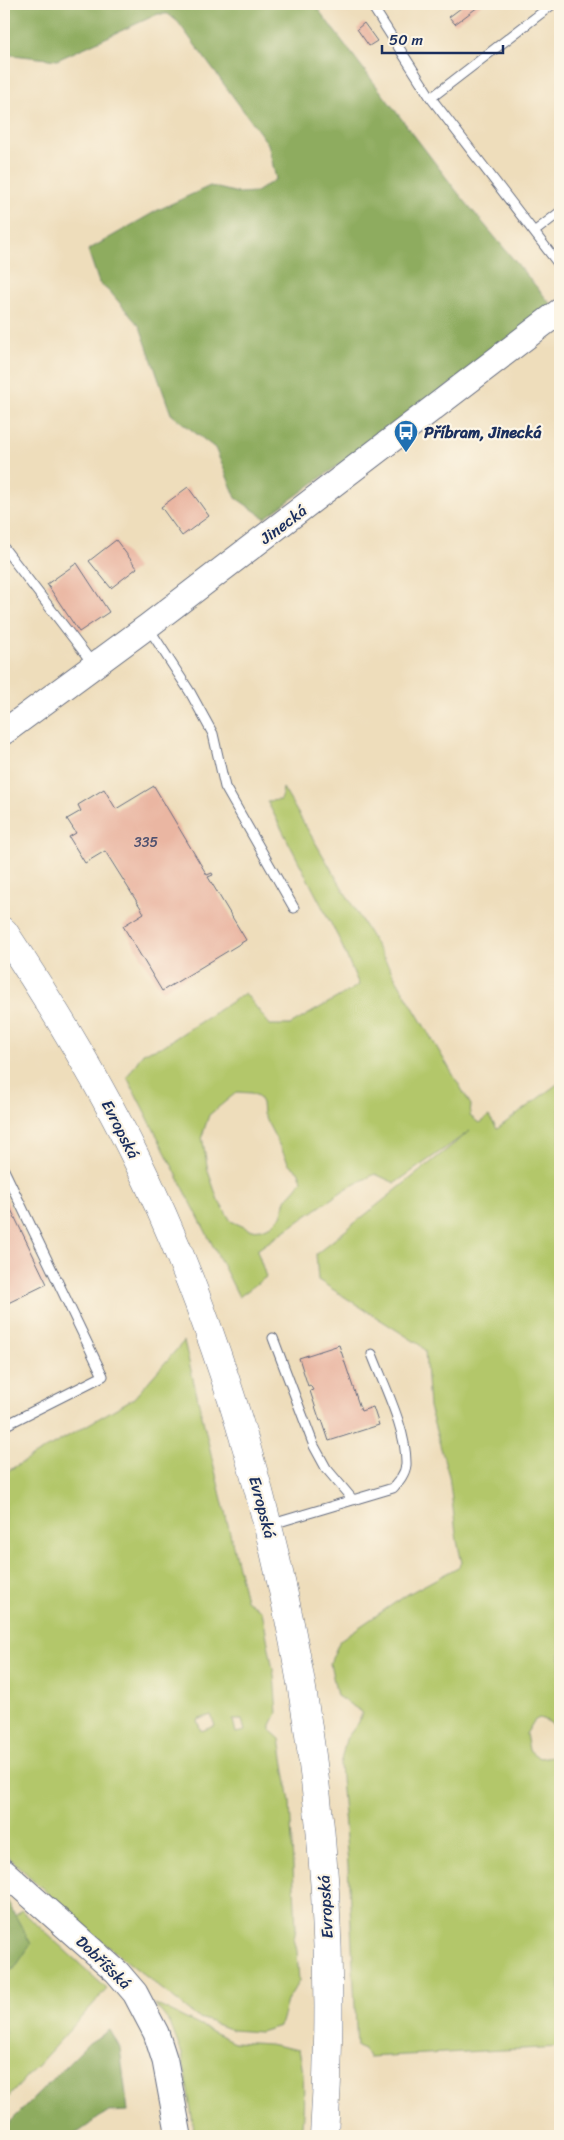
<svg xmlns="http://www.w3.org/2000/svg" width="564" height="2140" font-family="Sriracha,sans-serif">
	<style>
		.green { fill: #b3c76b; stroke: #677b64; fill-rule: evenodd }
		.forest { fill: #8eac5f; stroke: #546e5e }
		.building { fill: #eab6a2 }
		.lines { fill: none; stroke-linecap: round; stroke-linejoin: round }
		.lane-casing { stroke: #656c7f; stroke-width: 11 }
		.secondary-casing { stroke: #656c7f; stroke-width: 27 }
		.primary-casing { stroke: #656c7f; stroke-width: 29 }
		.lane { stroke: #fff; stroke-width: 9 }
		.secondary { stroke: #fff; stroke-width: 25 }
		.primary { stroke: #fff; stroke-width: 28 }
		.labels { text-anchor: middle; stroke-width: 4.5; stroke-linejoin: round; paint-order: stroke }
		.number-label { font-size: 14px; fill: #4f516f }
		.poi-label { font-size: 16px; font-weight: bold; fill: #1b2f5e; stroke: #fcf5e5; text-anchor: start }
		.street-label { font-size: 16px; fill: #1b2f5e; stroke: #fcf5e5 }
	</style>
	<rect width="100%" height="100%" fill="#fcf5e5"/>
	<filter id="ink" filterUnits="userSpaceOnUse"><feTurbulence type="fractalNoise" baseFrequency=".02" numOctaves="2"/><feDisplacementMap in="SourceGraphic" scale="10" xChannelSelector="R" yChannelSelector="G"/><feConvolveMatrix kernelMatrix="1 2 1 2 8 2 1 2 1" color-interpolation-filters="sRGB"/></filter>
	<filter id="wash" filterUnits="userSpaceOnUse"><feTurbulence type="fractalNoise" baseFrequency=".0096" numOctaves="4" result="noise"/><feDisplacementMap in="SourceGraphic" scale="20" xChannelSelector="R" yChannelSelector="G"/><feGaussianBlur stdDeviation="1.12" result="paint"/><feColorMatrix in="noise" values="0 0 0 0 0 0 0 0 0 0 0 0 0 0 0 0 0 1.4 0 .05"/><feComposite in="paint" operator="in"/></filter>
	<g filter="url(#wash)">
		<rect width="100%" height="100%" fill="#edb"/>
		<!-- green -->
		<path class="green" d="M283 788 471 1105 470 1116 479 1123 489 1116 497 1129 560 1082V1742C559 1728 553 1722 539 1718L534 1721 526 1734 529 1750 539 1758 553 1756 560 1746V2047L368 2057 364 2050 357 2047 348 1865 340 1765 346 1739 359 1722 362 1712 337 1696 330 1663 340 1640 408 1594 458 1567 462 1563 457 1541 449 1476 429 1407 425 1351 420 1345 318 1280 316 1254 470 1131 395 1183 375 1174 347 1188 257 1250 266 1277 239 1297 127 1077 143 1053 163 1046 245 993 270 1025H290L359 985 339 939 267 801 281 800ZM237 1092 251 1093 258 1096 262 1103 263 1114 289 1164 299 1172 302 1181 286 1200 281 1216 272 1225 262 1229 251 1230 231 1221 218 1200 208 1171 202 1136 209 1115Z
			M184 1341 246 1600 262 1611 274 1675 277 1713 271 1725V1731L280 1739 290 1802 296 1928 294 1938 297 1951 299 1981 287 2001 280 2026 260 2032 232 2030 197 2017 89 1931 4 1853V1473L134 1398ZM211 1715 215 1726 201 1731 197 1720ZM233 1720H242L245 1731 236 1733Z
			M21 1910 107 1989 4 2102V1928Z
			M155 2004 234 2042 269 2044 299 2050C306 2078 304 2108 301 2136H195L182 2054 170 2023Z"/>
		<!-- forest -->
		<path class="forest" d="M4 4H314L458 193 555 309 265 518 236 498 215 448 171 414 140 327 112 294 99 283 88 250 158 210 210 186 238 193 256 192 276 179 268 144 178 22 168 14H158L57 60 4 54Z
			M4 1895 31 1944 14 1969 4 1974Z
			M110 2030 120 2048 128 2111 107 2112 73 2136H4V2128L89 2043Z"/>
		<g id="blocks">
			<!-- building -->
			<path class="building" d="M458 4H482L455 24 449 17 461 8Z
				M364 23 377 41 369 46 357 29Z
				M188 487 209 516 182 536 161 507Z
				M116 540 137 568 111 588 89 561Z
				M77 563 109 612 79 632 47 584Z
				M154 786 207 875 212 873 213 875 208 877 246 940 162 991 123 926 144 913 105 851 85 863 69 837 76 833 67 819 81 811 78 805 104 789 116 809Z
				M4 1195 47 1284 4 1305Z
				M339 1345 361 1411 373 1407 379 1425 329 1441 322 1420 320 1421 310 1391 313 1390 310 1385 308 1386 299 1358Z"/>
		</g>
	</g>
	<g filter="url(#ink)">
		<use href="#blocks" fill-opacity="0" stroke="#656c7f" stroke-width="1"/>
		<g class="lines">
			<defs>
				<path id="lane" d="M371 4 431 98 560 266
					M431 98 553 4
					M534 232 560 212
					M4 548 93 664
					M148 627 190 692 213 734 225 787 294 908
					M4 1170 103 1376 4 1426
					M273 1338 314 1446 326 1468 353 1500
					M269 1525 393 1488C399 1481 405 1474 406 1465 407 1430 384 1386 372 1354"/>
				<path id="secondary" d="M4 732 148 626 560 311
					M4 1872 117 1972 135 1993 156 2033 165 2061 179 2136"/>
				<path id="primary" d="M4 932C51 1003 95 1075 133 1152 181 1247 217 1347 247 1449 312 1672 340 1904 324 2136"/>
			</defs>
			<!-- lane casing -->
			<use href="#lane" class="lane-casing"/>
			<!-- secondary casing -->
			<use href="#secondary" class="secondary-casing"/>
			<!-- primary casing -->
			<use href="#primary" class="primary-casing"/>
			<!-- lane -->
			<use href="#lane" class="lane"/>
			<!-- secondary -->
			<use href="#secondary" class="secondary"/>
			<!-- primary -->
			<use href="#primary" class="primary"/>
		</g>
	</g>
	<!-- icons -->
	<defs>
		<symbol id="bus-pin" viewBox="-11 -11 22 30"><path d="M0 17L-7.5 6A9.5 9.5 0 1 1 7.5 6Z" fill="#1f6fb2" stroke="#fcf5e5"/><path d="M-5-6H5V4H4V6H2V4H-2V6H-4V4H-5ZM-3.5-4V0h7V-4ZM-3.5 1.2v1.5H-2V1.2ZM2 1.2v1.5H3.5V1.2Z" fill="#fff"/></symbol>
	</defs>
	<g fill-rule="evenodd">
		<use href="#bus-pin" x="392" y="418" width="28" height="38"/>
	</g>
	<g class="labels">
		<!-- number labels -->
		<g class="number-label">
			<text x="146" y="847">335</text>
		</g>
		<!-- poi labels -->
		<g class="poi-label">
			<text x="424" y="438">Příbram, Jinecká</text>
		</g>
		<!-- street labels -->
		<g class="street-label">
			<text transform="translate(283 524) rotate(-37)" y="6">Jinecká</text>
			<text transform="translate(121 1129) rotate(63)" y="6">Evropská</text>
			<text transform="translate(263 1507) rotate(75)" y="6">Evropská</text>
			<text transform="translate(325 1907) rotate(-93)" y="6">Evropská</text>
			<text transform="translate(104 1962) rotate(44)" y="6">Dobříšská</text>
		</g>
	</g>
	<!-- margin -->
	<rect width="564" height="2140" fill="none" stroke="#fcf5e5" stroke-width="20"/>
	<!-- scale -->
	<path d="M382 45v8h121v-8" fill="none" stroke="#1b2f5e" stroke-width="2.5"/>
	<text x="389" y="45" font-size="15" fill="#1b2f5e" stroke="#fcf5e5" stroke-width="4" paint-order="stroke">50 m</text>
</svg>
